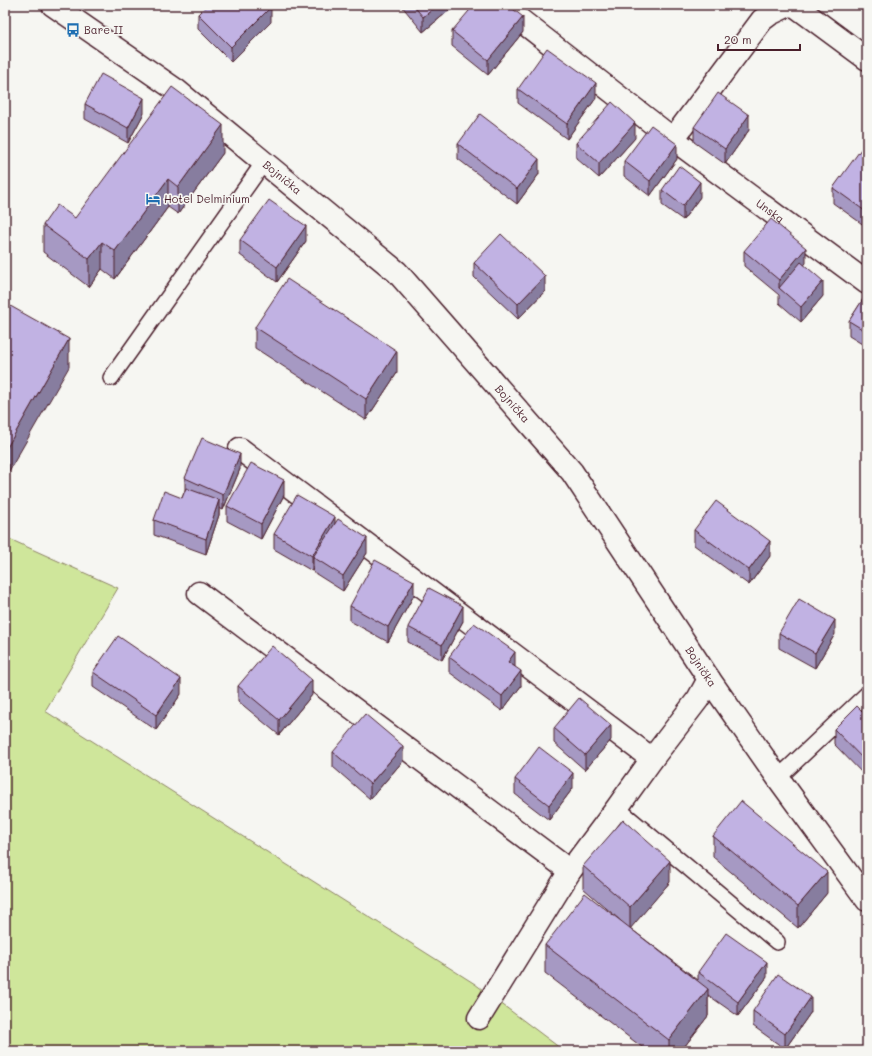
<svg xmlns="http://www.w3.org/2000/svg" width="872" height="1056" font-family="Mali,sans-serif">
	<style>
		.green { fill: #cfe69b; stroke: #8c8263 }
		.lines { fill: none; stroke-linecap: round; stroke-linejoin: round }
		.lane-casing { stroke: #4a1f2b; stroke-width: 18 }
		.street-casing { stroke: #4a1f2b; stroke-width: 25 }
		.secondary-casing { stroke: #4a1f2b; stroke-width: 25 }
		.lane { stroke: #f6f6f2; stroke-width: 15 }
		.street { stroke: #f6f6f2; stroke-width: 22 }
		.secondary { stroke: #f6f6f2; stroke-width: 22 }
		.wall { fill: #a699c3; stroke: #4a1f2b }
		.shaded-wall { fill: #877d9f; stroke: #4a1f2b }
		.building { fill: #c1b2e3; stroke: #4a1f2b }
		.labels { text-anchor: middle; stroke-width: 3.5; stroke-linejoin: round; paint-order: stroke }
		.poi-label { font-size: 11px; fill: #4a1f2b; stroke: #f6f6f2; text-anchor: start }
		.street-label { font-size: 11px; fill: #4a1f2b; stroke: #f6f6f2 }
	</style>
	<rect width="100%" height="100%" fill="#f6f6f2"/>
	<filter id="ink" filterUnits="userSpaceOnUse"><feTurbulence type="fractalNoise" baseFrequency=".025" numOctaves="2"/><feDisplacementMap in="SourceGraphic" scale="8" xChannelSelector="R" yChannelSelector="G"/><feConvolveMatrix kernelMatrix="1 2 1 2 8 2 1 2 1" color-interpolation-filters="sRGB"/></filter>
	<g filter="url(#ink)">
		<!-- green -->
		<path class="green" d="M5 537 118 588 45 711 475 984 564 1051H5Z"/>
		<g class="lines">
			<defs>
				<path id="lane" d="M111 378 264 162
					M778 778 867 694
					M617 808 777 942"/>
				<g id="street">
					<path id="s1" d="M501 5 673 139 867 283"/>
					<path d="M794 5 867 59"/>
					<path d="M673 139 762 20 770 14 789 5"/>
					<path d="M240 449 652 759"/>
					<path d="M199 593 570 871"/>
					<path d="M479 1018 570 871 617 808 652 759 698 699 709 679"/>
				</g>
				<g id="secondary">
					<path id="s2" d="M53 5 176 90 397 272 572 472 709 679 778 778 867 900"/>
				</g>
			</defs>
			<!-- lane casing -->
			<use href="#lane" class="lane-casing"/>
			<!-- street casing -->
			<use href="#street" class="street-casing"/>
			<!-- secondary casing -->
			<use href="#secondary" class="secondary-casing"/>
			<!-- lane -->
			<use href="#lane" class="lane"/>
			<!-- street -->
			<use href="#street" class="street"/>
			<!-- secondary -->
			<use href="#secondary" class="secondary"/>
		</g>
		<!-- wall -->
		<path class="wall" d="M401 5H452V8L423 32Z
			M198 14 271 22 231 62 198 29Z
			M452 31 523 32 488 75 452 46Z
			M518 89 596 98 567 139 518 103Z
			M85 104 144 113 128 143 85 119Z
			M694 127 749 130 725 164 694 142Z
			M635 138 599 178 576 158V143Z
			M458 144 539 174 517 204 458 159Z
			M867 147 865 226 833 203V188Z
			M223 153 178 214 168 207 115 279 102 269 89 287 43 252V225L75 218Z
			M677 159 650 196 624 176V161Z
			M662 190 700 197 683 220 662 205Z
			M240 240 306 241 277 282 240 255Z
			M744 251 806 263 804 265 823 296 801 322 779 303V295L744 266Z
			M474 263 545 291 518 319 474 277Z
			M867 293V347L849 336V321Z
			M255 327 397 373 366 420 255 348Z
			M240 469 223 510 219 508V515L206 554 154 535V520L182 498 185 490V478Z
			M284 495 261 539 227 521V506Z
			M335 523 367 553 343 591 313 572V569L312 571 274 549V534Z
			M694 530 770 556 749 585 694 545Z
			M414 595 388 642 350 621V606Z
			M463 621 442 660 408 642V627Z
			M779 633 835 634 815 668 779 648Z
			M449 657 515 667 521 686 502 711 449 672Z
			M93 672 181 694 156 730 93 687Z
			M238 686 312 695 279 735 238 701Z
			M867 696V715L865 713V698Z
			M867 716V778L834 744V729Z
			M554 728 611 740 585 770 554 743Z
			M333 752 403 761 370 799 333 767Z
			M515 779 573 788 549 820 515 794Z
			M713 836 827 893 798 928 713 857Z
			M583 866 670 882 630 928 698 980V972L767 977 738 1016 708 995V1016L681 1051H647L545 973V945L621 921 583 888Z
			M753 1011 811 1012 785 1049 753 1026Z"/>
		<!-- shaded-wall -->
		<path class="shaded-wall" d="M438 5H452V8L423 32V17Z
			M271 7V22L231 62V47Z
			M523 17V32L488 75V60Z
			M596 83V98L567 139V124Z
			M144 98V113L128 143V128Z
			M749 115V130L725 164V149Z
			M635 123V138L599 178V163Z
			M223 125V153L178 214V187Z
			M677 144V159L650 196V181Z
			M539 159V174L517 204V189Z
			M168 179V207L115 279V251Z
			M700 182V197L683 220V206Z
			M867 207V222L865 226V211Z
			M306 226V241L277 282V267Z
			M102 242V269L89 287V259Z
			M806 248V263L783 291 779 288V280Z
			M545 276V291L518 319V304Z
			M823 281V296L801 322V307Z
			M69 339V367L5 478V451Z
			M397 351V373L366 420V399Z
			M240 454V469L223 510V495Z
			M284 480V495L261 539V524Z
			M219 500V515L206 554V539Z
			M335 517V532L313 557V569L312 571V556Z
			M367 538V553L343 591V576Z
			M770 541V556L749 585V570Z
			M414 581V595L388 642V627Z
			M463 606V621L442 660V645Z
			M835 620V634L815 668V653Z
			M515 652V667L508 662Z
			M521 671V686L502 711V696Z
			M181 679V694L156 730V715Z
			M312 680V695L279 735V720Z
			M611 725V740L585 770V755Z
			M403 746V761L370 799V784Z
			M573 773V788L549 820V805Z
			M670 861V882L630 929V907Z
			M827 872V893L798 928V906Z
			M767 962V977L738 1016V1002Z
			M708 989V1016L681 1051H669V1040Z
			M811 997V1012L785 1049V1034Z"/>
		<!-- building -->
		<path class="building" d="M207 5H270L271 7 231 47 198 14Z
			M413 5H438L423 17Z
			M474 5H508L523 17 488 60 452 31Z
			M547 48 596 83 567 124 518 89Z
			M101 74 144 98 128 128 85 104Z
			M172 87 223 125 178 187 168 179 115 251 102 242 89 259 43 225 57 205 75 218Z
			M718 93 749 115 725 149 694 127Z
			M612 102 635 123 599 163 576 143Z
			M480 114 539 159 517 189 458 144Z
			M651 125 677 144 650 181 624 161Z
			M864 145 867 147V207L865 211 833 188Z
			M679 166 700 182 683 206 662 190Z
			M269 200 306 226 277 267 240 240Z
			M771 219 806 248 779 280 744 251Z
			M501 234 545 276 518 304 474 263Z
			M801 262 823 281 801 307 779 288Z
			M287 279 397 351 366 399 255 327Z
			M867 293V332L849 321Z
			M5 303 69 339 5 451Z
			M202 438 240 454 223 495 185 478Z
			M251 463 284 480 261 524 227 506Z
			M186 488 219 500 206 539 154 520 164 491 182 498Z
			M297 495 335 517 312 556 274 534Z
			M716 501 770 541 749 570 694 530Z
			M338 519 367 538 343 576 313 557Z
			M375 560 414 581 388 627 350 606Z
			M429 588 463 606 442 645 408 627Z
			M799 599 835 620 815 653 779 633Z
			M474 623 515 652 508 662 521 671 502 696 449 657Z
			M118 636 181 679 156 715 93 672Z
			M272 646 312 680 279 720 238 686Z
			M579 698 611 725 585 755 554 728Z
			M857 706 867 716V763L834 729Z
			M365 714 403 746 370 784 333 752Z
			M539 747 573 773 549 805 515 779Z
			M741 801 827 872 798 906 713 836Z
			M623 820 670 861 630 907 583 866Z
			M585 893 708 989 669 1040 545 945Z
			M726 933 767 962 738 1002 698 972Z
			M778 974 811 997 785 1034 753 1011Z"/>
	</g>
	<!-- icons -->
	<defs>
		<symbol id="bus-bare" viewBox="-9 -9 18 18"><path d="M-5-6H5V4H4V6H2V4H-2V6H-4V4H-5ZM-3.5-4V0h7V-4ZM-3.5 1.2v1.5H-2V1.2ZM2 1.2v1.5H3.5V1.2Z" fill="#1f6fb2" stroke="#f6f6f2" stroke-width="2.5" paint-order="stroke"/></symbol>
		<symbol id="hotel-bare" viewBox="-9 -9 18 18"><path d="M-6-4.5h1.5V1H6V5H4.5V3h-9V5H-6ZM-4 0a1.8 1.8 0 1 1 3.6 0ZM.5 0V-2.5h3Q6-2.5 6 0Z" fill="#1f6fb2" stroke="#f6f6f2" stroke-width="2.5" paint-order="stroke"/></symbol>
	</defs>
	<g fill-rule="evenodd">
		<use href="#bus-bare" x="63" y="20" width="20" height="20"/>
		<use href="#hotel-bare" x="143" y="189" width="20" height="20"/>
	</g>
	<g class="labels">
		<!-- poi labels -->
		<g class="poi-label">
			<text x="84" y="34">Bare II</text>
			<text x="164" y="203">Hotel Delminium</text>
		</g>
		<!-- street labels -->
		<g class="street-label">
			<text dy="4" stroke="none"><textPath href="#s2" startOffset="287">Bojnička</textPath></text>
			<text dy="4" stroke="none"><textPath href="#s1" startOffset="339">Unska</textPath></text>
			<text dy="4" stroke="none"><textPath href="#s2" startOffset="611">Bojnička</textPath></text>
			<text dy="4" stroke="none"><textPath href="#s2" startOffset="935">Bojnička</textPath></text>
		</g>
	</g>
	<!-- margin -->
	<rect width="872" height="1056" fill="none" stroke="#f6f6f2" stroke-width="20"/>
	<rect x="10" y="10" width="852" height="1036" fill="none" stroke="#4a1f2b" stroke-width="1.5" filter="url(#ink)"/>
	<!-- scale -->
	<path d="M718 44v6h82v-6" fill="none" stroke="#4a1f2b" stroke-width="2"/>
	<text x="724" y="44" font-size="12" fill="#4a1f2b" stroke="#f6f6f2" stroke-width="3" paint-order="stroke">20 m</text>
</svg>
